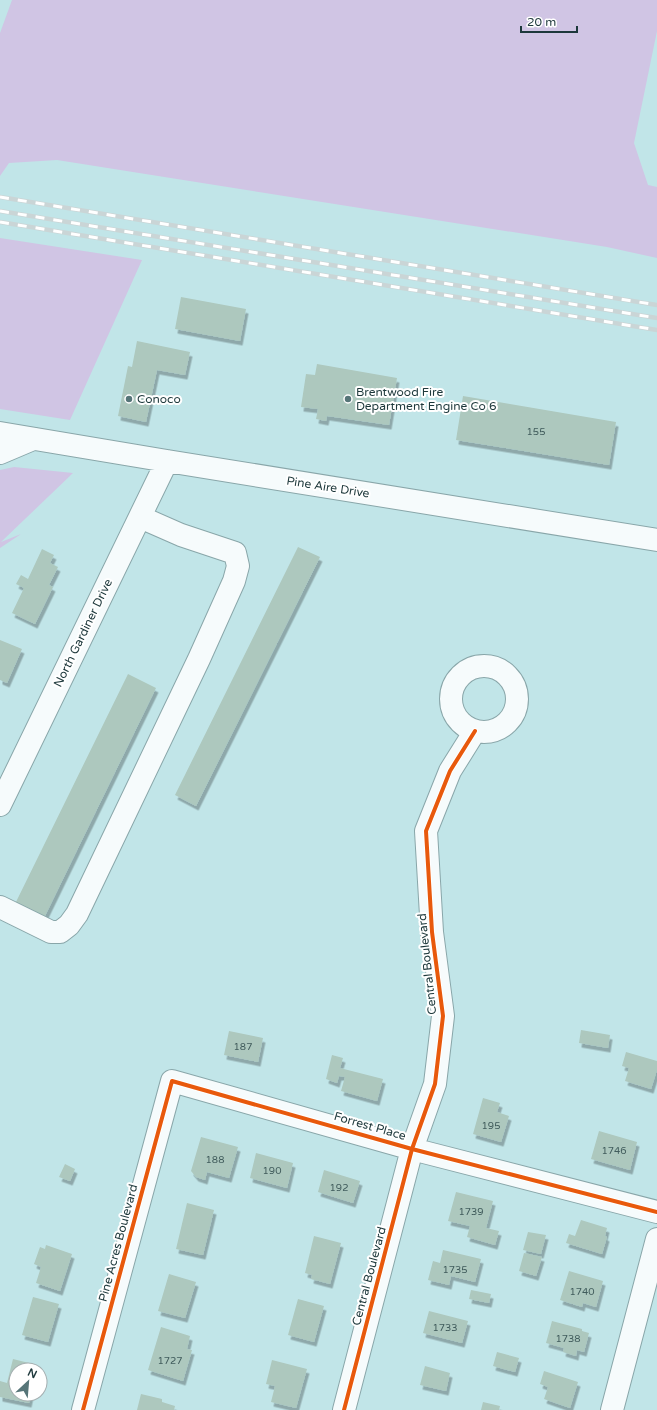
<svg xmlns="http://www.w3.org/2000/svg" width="657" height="1410" font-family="'Varela Round',sans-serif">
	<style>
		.green { fill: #d0c5e4 }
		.building { fill: #adc8be; filter: url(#shadow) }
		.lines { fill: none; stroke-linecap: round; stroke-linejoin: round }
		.minor-casing { stroke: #89a6a9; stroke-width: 24 }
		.highway-casing { stroke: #89a6a9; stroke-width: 24 }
		.minor { stroke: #f6fbfc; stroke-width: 22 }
		.highway { stroke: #f6fbfc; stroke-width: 22 }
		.rail-casing { stroke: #cad5d6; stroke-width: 4.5 }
		.rail { stroke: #fff; stroke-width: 3; stroke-dasharray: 9; stroke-linecap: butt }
		.cycleway-casing { stroke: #fff; stroke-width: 6 }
		.cycleway { stroke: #e8590c; stroke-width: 4 }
		.poi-dot { fill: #567578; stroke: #fff; stroke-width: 1.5 }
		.labels { text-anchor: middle; stroke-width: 4; stroke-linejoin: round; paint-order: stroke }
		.number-label { font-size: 10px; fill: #415c5c }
		.poi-label { font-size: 12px; fill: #1d383b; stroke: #fff; text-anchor: start }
		.street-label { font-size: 12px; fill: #1d383b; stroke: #fff }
	</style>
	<defs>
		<filter id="shadow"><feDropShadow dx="2.5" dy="4.5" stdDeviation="0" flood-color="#0004"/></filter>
	</defs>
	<rect width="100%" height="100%" fill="#c1e5e8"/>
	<!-- green -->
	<path class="green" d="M12 0H657V31L634 143 648 185 657 187V258L607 247 57 160 9 163 0 176V33Z
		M0 238 142 260 70 420 0 409Z
		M14 467 73 473 1 542 21 534 0 548V470Z"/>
	<!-- building -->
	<path class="building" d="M181 297 246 309 240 341 175 329Z
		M137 341 190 352 185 375 157 370 146 422 118 416 128 366 132 367Z
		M317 364 397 378 389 425 327 416 326 421 316 419 318 409 301 407 306 374 315 375Z
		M463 396 616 422 609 465 456 440Z
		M298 547 320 557 196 806 175 795Z
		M42 549 54 555 50 563 58 567 49 585 53 587 35 624 12 613 24 588 16 584 21 575 28 579Z
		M0 640 22 649 7 683 0 680Z
		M128 674 156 688 43 920 14 906Z
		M581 1030 610 1035 608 1048 579 1043Z
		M229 1031 263 1038 258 1062 224 1055Z
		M626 1052 657 1061V1070L651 1089 625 1081 629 1068 622 1066Z
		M332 1055 343 1058 340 1068 383 1079 377 1101 341 1091 345 1077 339 1076 337 1083 326 1079Z
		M483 1098 500 1103 497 1112 509 1116 501 1142 473 1134Z
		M599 1131 637 1142 630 1170 591 1159Z
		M201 1137 238 1147 229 1178 207 1172 205 1180 196 1177 191 1171Z
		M256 1153 293 1163 287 1188 250 1178Z
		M65 1164 75 1169 70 1181 59 1177Z
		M324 1170 360 1181 353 1203 318 1192Z
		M456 1192 493 1201 486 1228 499 1231 495 1245 467 1237 470 1226 448 1221Z
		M187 1203 214 1210 203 1255 176 1249Z
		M581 1220 607 1228 605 1236 607 1237 602 1254 566 1243 569 1234 575 1236Z
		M528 1232 546 1235 541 1254 523 1250Z
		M314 1236 341 1243 330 1284 311 1279 312 1275 305 1273Z
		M46 1245 72 1254 60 1291 36 1283 41 1267 34 1264 40 1247 45 1249Z
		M443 1250 481 1259 475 1282 451 1276 449 1285 428 1280 433 1261 440 1263Z
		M524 1253 542 1257 536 1276 519 1271Z
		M569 1271 603 1281 596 1307 583 1303 582 1307 560 1300Z
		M169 1274 196 1282 185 1318 158 1311Z
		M471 1290 491 1294 489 1303 469 1299Z
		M33 1297 59 1304 48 1342 22 1335Z
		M298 1299 324 1306 314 1342 288 1335Z
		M429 1311 468 1321 462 1343 423 1333Z
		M552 1321 582 1329V1331L589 1333 584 1352 577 1350 576 1356 563 1352 564 1348 546 1343Z
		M161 1327 190 1336 187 1349 192 1350 183 1381 148 1370Z
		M497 1352 519 1358 515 1372 493 1366Z
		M13 1359 37 1365 36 1370H16V1394H31L29 1403 0 1397V1381L7 1383Z
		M272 1360 307 1369 296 1408 271 1402 275 1386 266 1384Z
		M425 1366 450 1373 446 1391 420 1385Z
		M544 1371 578 1382 570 1408 544 1399 548 1387 540 1384Z
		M141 1394 162 1399V1402L175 1406 174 1410H137Z
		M483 1402 500 1406 499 1410H481Z"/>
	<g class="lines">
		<defs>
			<path id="minor" d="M0 433 167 461 657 540
				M451 699a33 33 0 1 1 66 0a33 33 0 1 1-66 0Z
				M0 805 167 461
				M0 907 51 932H60L69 925 77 914 199 659 234 581 238 566 235 553 181 535 140 517
				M83 1410 172 1081 412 1149 657 1212
				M344 1410 412 1149 435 1084 443 1016 432 932 426 831 450 771 475 731
				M612 1410 657 1239"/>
			<path id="highway" d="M0 453 33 439"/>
		</defs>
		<!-- minor casing -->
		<use href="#minor" class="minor-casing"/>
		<!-- highway casing -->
		<use href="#highway" class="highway-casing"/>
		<!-- minor -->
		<use href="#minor" class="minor"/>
		<!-- highway -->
		<use href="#highway" class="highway"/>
		<defs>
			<path id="rail" d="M0 197 657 305
				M0 211 657 318
				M0 222 657 330"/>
		</defs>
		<!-- rail casing -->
		<use href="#rail" class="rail-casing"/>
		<!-- rail -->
		<use href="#rail" class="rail"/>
		<defs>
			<path id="cycleway" d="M83 1410 172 1081 412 1149 657 1212
				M344 1410 412 1149 435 1084 443 1016 432 932 426 831 450 771 475 731"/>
		</defs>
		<!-- cycleway casing -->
		<use href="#cycleway" class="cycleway-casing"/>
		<!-- cycleway -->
		<use href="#cycleway" class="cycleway"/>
	</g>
	<!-- markers -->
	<g class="poi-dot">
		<circle cx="129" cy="399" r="4"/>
		<circle cx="348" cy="399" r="4"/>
	</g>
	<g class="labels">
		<!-- number labels -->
		<g class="number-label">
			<text x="536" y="435">155</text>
			<text x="243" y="1050">187</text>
			<text x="491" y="1129">195</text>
			<text x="614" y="1154">1746</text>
			<text x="215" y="1163">188</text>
			<text x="272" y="1174">190</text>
			<text x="339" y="1191">192</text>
			<text x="471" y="1215">1739</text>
			<text x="455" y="1273">1735</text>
			<text x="582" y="1295">1740</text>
			<text x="445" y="1331">1733</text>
			<text x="568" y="1342">1738</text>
			<text x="170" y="1364">1727</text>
		</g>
		<!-- poi labels -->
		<g class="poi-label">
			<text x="356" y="396">Brentwood Fire<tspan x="356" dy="14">Department Engine Co 6</tspan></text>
			<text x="137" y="403">Conoco</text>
		</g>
		<!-- street labels -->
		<g class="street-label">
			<text transform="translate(328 487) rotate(9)" y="4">Pine Aire Drive</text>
			<text transform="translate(83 633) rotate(-64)" y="4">North Gardiner Drive</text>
			<text transform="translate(427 964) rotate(-96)" y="4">Central Boulevard</text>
			<text transform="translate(370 1126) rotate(16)" y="4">Forrest Place</text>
			<text transform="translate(118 1243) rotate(-75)" y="4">Pine Acres Boulevard</text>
			<text transform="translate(369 1276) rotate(-75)" y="4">Central Boulevard</text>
		</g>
	</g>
	<!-- north arrow -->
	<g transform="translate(28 1382) rotate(26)"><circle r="19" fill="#ffffff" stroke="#a5afb1"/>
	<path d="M0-3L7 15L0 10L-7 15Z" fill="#567578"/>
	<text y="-6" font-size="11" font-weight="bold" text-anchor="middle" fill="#1d383b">N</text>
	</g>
	<!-- scale -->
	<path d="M521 26v6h56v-6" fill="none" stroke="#1d383b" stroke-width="2"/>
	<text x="527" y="26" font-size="12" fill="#1d383b" stroke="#ffffff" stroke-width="3" paint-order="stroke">20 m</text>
</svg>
